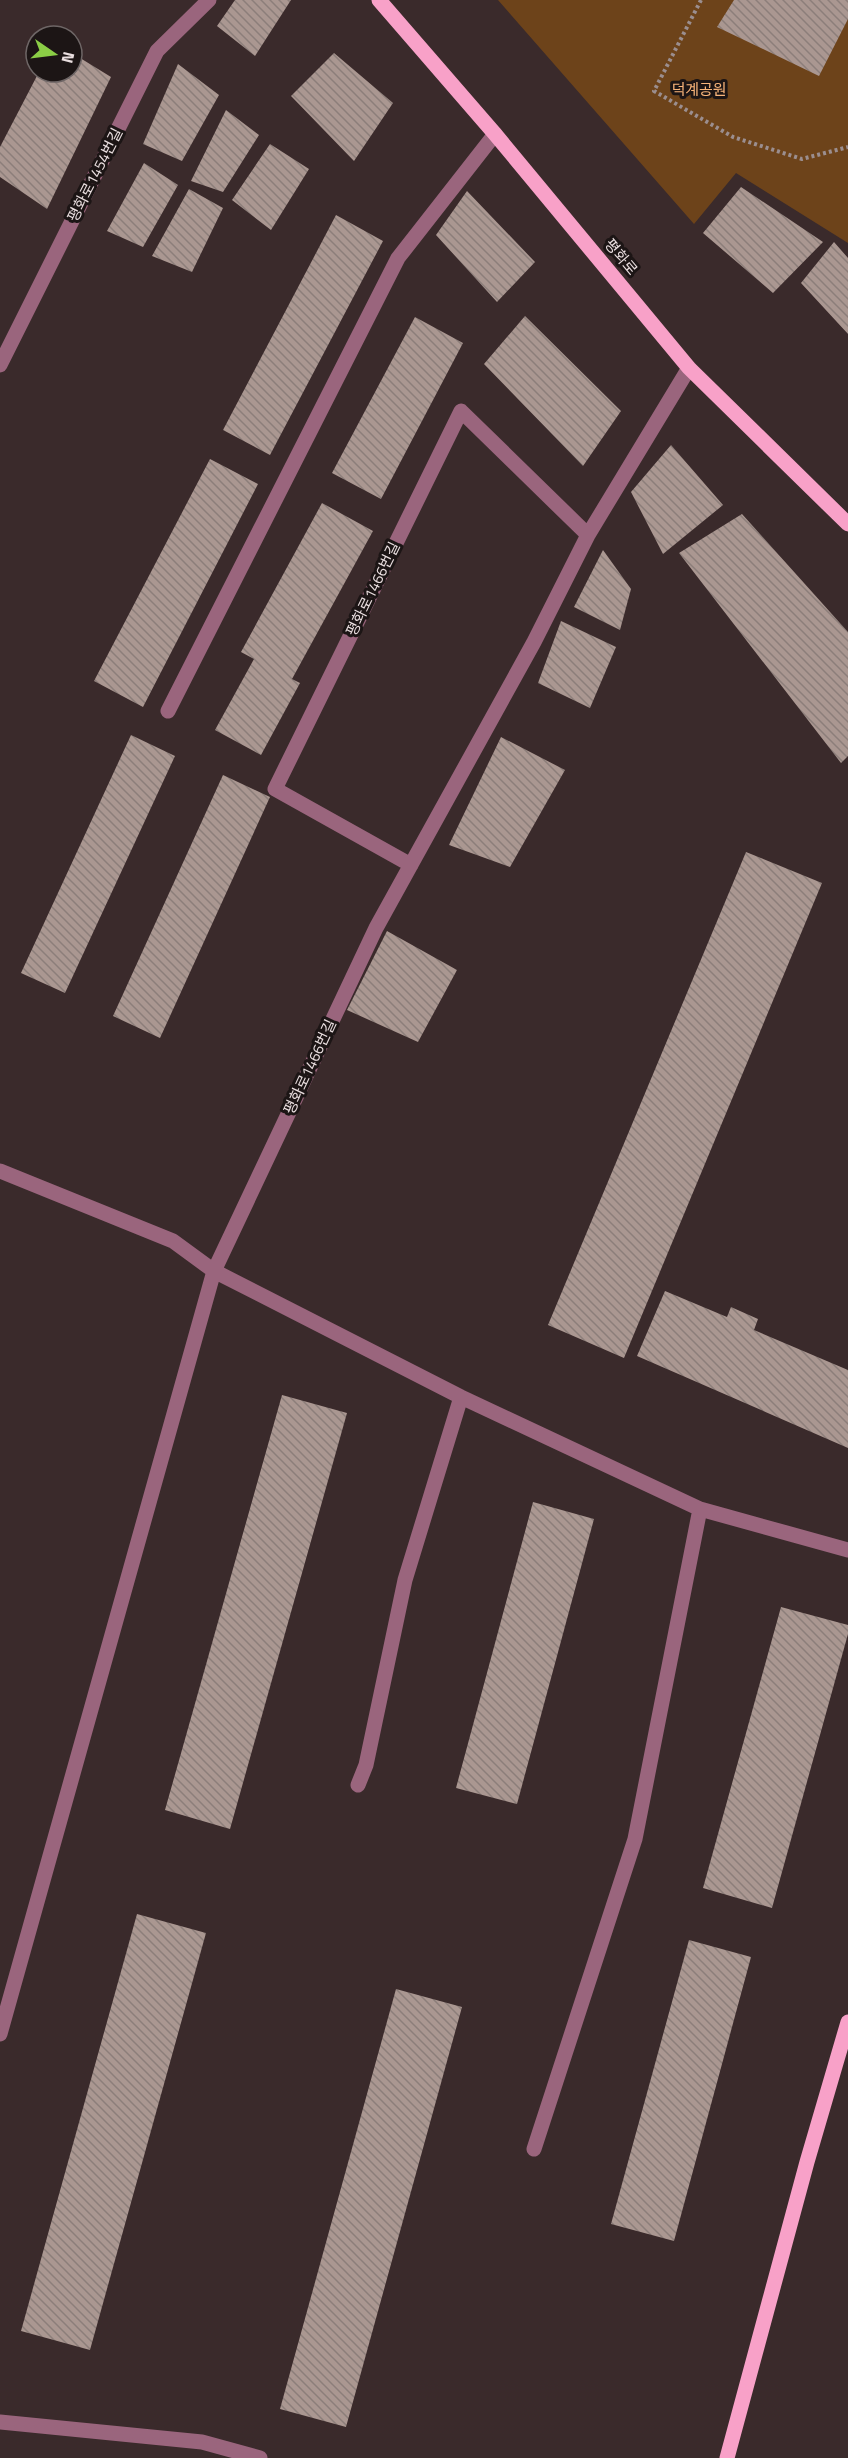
<svg xmlns="http://www.w3.org/2000/svg" width="848" height="2458" font-family="'Titillium Web','Noto Sans KR',sans-serif">
	<style>
		.park { fill: #6d431a }
		.building { fill: url(#building-back-hatch) }
		.lines { fill: none; stroke-linecap: round; stroke-linejoin: round }
		.path { stroke: #9b8e8f; stroke-width: 4; stroke-dasharray: 3 3; stroke-linecap: butt }
		.minor { stroke: #9a657d; stroke-width: 15 }
		.major { stroke: #f8a1c8; stroke-width: 15 }
		.labels { text-anchor: middle; stroke-width: 6; stroke-linejoin: round; paint-order: stroke }
		.park-label { font-size: 15px; fill: #f9b57a; stroke: #1c1515 }
		.street-label { font-size: 15px; fill: #eadfe0; stroke: #1c1515 }
	</style>
	<defs>
		<pattern id="building-back-hatch" width="6" height="6" patternUnits="userSpaceOnUse" patternTransform="scale(1.5)"><rect width="6" height="6" fill="#aa9791"/><path d="M-1 5l2 2M0 0l6 6M5-1l2 2" fill="none" stroke="#8c7e7a"/></pattern>
	</defs>
	<rect width="100%" height="100%" fill="#3a2a2b"/>
	<!-- park -->
	<path class="park" d="M498 0H848V243L736 173 694 224Z"/>
	<!-- building -->
	<path class="building" d="M235 0H291L255 56 217 26Z
		M734 0H848V19L819 76 717 27Z
		M72 53 111 77 47 209 0 177V147L39 72H72Z
		M334 53 393 103 354 161 291 96Z
		M178 64 219 95 182 161 143 144Z
		M226 110 259 135 223 192 191 181Z
		M270 144 309 169 271 230 232 200Z
		M144 163 178 185 143 247 107 231Z
		M741 187 823 242 773 293 703 233Z
		M189 189 223 208 192 272 152 256Z
		M467 191 535 262 497 302 436 235Z
		M336 215 383 241 270 455 223 430Z
		M834 242 848 258V334L801 283Z
		M525 316 621 411 583 466 484 364Z
		M415 317 463 343 381 499 332 473Z
		M671 445 723 505 663 554 631 492Z
		M210 459 258 484 143 707 94 681Z
		M322 503 373 531 292 679 300 683 261 755 215 730 254 659 241 652Z
		M742 514 848 632V756L841 763 679 553Z
		M603 550 631 589 620 630 574 607Z
		M561 621 616 647 590 708 538 683Z
		M131 735 175 756 65 993 21 973Z
		M501 737 565 770 510 867 449 845Z
		M223 775 270 797 160 1038 113 1016Z
		M746 852 822 883 624 1358 548 1325Z
		M387 931 457 970 418 1042 347 1010Z
		M665 1291 727 1317 731 1307 758 1319 754 1330 848 1370V1448L637 1356Z
		M282 1395 347 1413 230 1829 165 1810Z
		M533 1502 594 1519 517 1804 456 1788Z
		M781 1607 848 1625V1634L772 1908 703 1888Z
		M137 1914 206 1933 90 2350 21 2331Z
		M689 1940 751 1957 674 2241 611 2224Z
		M396 1989 462 2007 346 2427 280 2409Z"/>
	<g class="lines">
		<!-- path -->
		<path class="path" d="M701 0 654 91 733 137 802 159 848 147"/>
		<!-- minor -->
		<path class="minor" d="M0 365 157 51 209 0
			M168 711 398 258 495 134
			M411 865 275 789 461 411 588 535
			M0 1171 173 1241 214 1271 461 1397 700 1509 848 1550
			M358 1785 366 1765 405 1580 461 1397
			M0 2034 214 1271 376 928 534 642 588 535 689 368
			M534 2149 635 1839 700 1509
			M0 2422 202 2442 260 2458"/>
		<!-- major -->
		<path class="major" d="M379 0 495 134 689 368 848 524
			M727 2458 807 2162 848 2022"/>
	</g>
	<g class="labels">
		<!-- park labels -->
		<g class="park-label">
			<text x="699" y="95">덕계공원</text>
		</g>
		<!-- street labels -->
		<g class="street-label">
			<text transform="translate(95 175) rotate(-63)" y="5">평화로1454번길</text>
			<text transform="translate(621 257) rotate(50)" y="5">평화로</text>
			<text transform="translate(373 589) rotate(-64)" y="5">평화로1466번길</text>
			<text transform="translate(310 1067) rotate(-65)" y="5">평화로1466번길</text>
		</g>
	</g>
	<!-- north arrow -->
	<g transform="translate(54 54) rotate(104)"><circle r="28" fill="#1c1515" stroke="#6e6666" stroke-width="1.5"/>
	<path d="M0-4.5L10 22L0 15L-10 22Z" fill="#8bce46"/>
	<text y="-9" font-size="16" font-weight="bold" text-anchor="middle" fill="#eadfe0">N</text>
	</g>
</svg>
